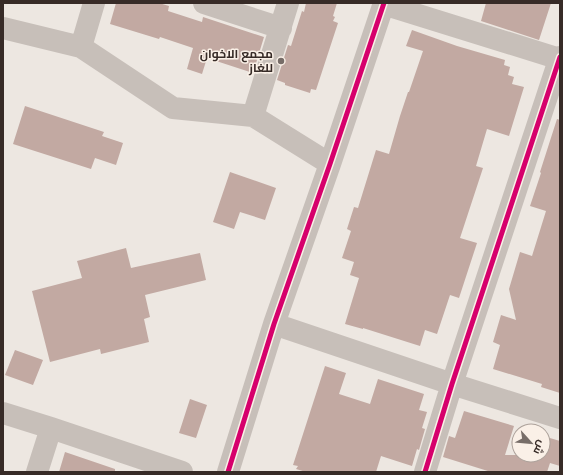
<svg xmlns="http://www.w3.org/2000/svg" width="563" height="475" font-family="'PT Sans',Cairo,sans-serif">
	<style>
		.building { fill: #c2a9a2 }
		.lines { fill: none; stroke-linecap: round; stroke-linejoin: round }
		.street { stroke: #c7bfb9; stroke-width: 22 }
		.cycleway-casing { stroke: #faf0e7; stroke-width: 8 }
		.cycleway { stroke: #d6006c; stroke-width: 5 }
		.poi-dot { fill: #776d68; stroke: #faf0e7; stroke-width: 1.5 }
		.labels { text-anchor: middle; stroke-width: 3; stroke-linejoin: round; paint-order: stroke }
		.poi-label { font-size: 12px; font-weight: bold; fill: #372b27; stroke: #faf0e7; text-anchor: end }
	</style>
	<rect width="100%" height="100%" fill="#ede7e1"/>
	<!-- building -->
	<path class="building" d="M116 3H159L169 6 168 11 202 22 203 17 264 37 253 73 207 58 202 74 187 69 193 48 160 37 159 39 110 24Z
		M306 3H337L333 16 335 17 333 21 338 23 316 90 311 89 310 93 285 85V83L277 80 288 45 291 46 302 11 304 12Z
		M486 3H551L539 40 481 21Z
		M412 30 457 46 505 60 504 65 510 67 508 75 514 77 512 84 524 87 509 136 487 129 476 166 483 168 460 238 477 243 459 298 450 295 437 334 425 330 420 346 363 328V329L345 324 359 278 350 275 354 262 342 258 351 231 347 229 354 207 358 208 376 150 389 154 400 116 408 92H409L423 51 406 46Z
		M25 106 104 132 102 136 123 143 116 165 95 158 91 169 13 144Z
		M557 119 560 120V393L541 387 542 384 493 369 500 345 493 342 501 315 516 320 509 289 520 252 532 256 546 211 530 206 541 173 540 172Z
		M230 172 276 188 265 220 240 212 234 229 213 222Z
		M126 248 131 268 200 253 206 280 145 295 150 317 144 319 149 342 101 354 100 349 50 362 32 291 82 278 77 261Z
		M15 350 43 360 33 385 5 375Z
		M325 366 346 373 339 394 370 404 378 379 424 394 419 410 427 412 422 428 425 429 419 450 417 449 412 466 381 456 376 472H306L296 469 298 466 293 465Z
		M190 399 207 405 196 438 179 433Z
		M464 411 514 426 505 455H543V436L560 441V466L550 463 547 472H491L443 457 449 436 455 438Z
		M65 452 115 469V472H59Z"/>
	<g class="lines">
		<!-- street -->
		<path class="street" d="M204 3 281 28
			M383 4 560 59
			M3 28 81 47 173 108 253 116 330 164
			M81 47 94 3
			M253 116 288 3
			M274 324 452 384 560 418
			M3 413 51 428 182 472
			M37 472 51 428
			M228 472 274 324 330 164 384 3
			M425 472 452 384 560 57"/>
		<defs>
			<path id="cycleway" d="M228 472 274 324 330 164 384 3
				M425 472 452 384 560 57"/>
		</defs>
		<!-- cycleway casing -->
		<use href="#cycleway" class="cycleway-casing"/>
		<!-- cycleway -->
		<use href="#cycleway" class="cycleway"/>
	</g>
	<!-- markers -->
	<circle class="poi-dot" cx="281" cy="61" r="4"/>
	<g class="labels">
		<!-- poi labels -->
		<g class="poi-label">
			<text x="273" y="58">مجمع الاخوان<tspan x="273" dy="14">للغاز</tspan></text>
		</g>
	</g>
	<!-- border -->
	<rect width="563" height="475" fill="none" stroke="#372b27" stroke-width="8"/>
	<!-- north arrow -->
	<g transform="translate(531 443) rotate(117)"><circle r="19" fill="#faf0e7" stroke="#aca19a"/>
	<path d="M0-3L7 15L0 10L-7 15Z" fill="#776d68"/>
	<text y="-6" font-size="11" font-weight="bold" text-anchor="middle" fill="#372b27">ش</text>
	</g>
</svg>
